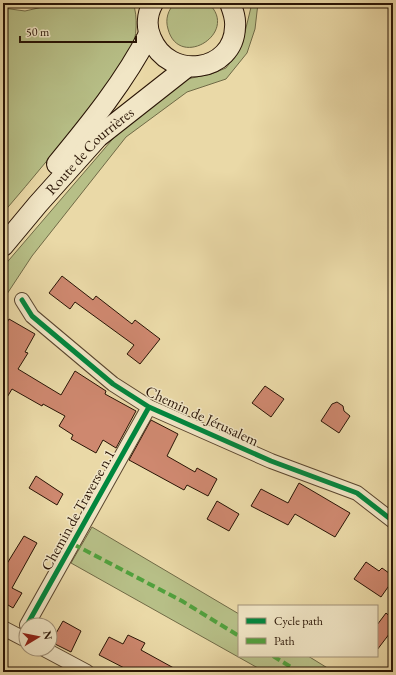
<svg xmlns="http://www.w3.org/2000/svg" width="396" height="675" font-family="'EB Garamond',serif">
	<style>
		.green { fill: #b7bf87; stroke: #706a46 }
		.building { fill: #ce886f; stroke: #291405 }
		.lines { fill: none; stroke-linecap: round; stroke-linejoin: round }
		.street-casing { stroke: #59452e; stroke-width: 16 }
		.secondary-casing { stroke: #291405; stroke-width: 22 }
		.street { stroke: #f1e6c6; stroke-width: 14 }
		.secondary { stroke: #f1e6c6; stroke-width: 20 }
		.quiet { stroke: #51a03d; stroke-width: 4; stroke-dasharray: 8 4; stroke-linecap: butt }
		.cycleway-casing { stroke: #f1e6c6; stroke-width: 8 }
		.cycleway { stroke: #00873e; stroke-width: 5 }
		.labels { text-anchor: middle; stroke-width: 3; stroke-linejoin: round; paint-order: stroke }
		.street-label { font-size: 15px; fill: #291405; stroke: #f1e6c6 }
	</style>
	<rect width="100%" height="100%" fill="#ead9a7"/>
	<filter id="stains"><feTurbulence type="fractalNoise" baseFrequency=".005" numOctaves="4"/><feColorMatrix values="0 0 0 0 .2 0 0 0 0 .09 0 0 0 0 .02 0 0 0 .5 -.17"/></filter>
	<radialGradient id="worn" r=".72"><stop offset=".6" stop-color="#630" stop-opacity="0"/><stop offset="1" stop-color="#630" stop-opacity=".3"/></radialGradient>
	<!-- green -->
	<path class="green" d="M60 3H133C138 16 137 38 131 51 121 71 104 89 90 107 62 143 33 178 3 213V8L25 11Z
		M175 3H208C241 32 179 71 168 29 165 19 168 10 175 3Z
		M252 3H258L255 29 247 53 226 79 187 92 126 137 32 256 3 300V267L117 134 187 79 211 74 226 68 238 52 245 32Z
		M92 527 239 614V656H308L334 672H265L71 563Z"/>
	<!-- building -->
	<path class="building" d="M62 276 93 300 96 296 132 324 135 320 160 339 140 364 127 354 134 345 75 302 70 309 49 293Z
		M9 319 35 334 25 352 28 353 18 369 61 395 75 371 106 391 105 394 136 411 116 448 103 440 96 453 71 439 73 435 59 426 65 416 43 404 42 406 12 389 3 404V330Z
		M265 386 284 399 271 417 252 403Z
		M337 402 343 406 344 411 350 416 339 433 321 421 332 404Z
		M151 420 178 434 167 456 195 472 197 468 217 479 208 496 187 485 184 490 129 460Z
		M36 476 63 494 57 505 29 488Z
		M299 483 350 513 335 537 295 514 288 525 251 506 261 489 288 503Z
		M217 501 239 514 229 531 207 519Z
		M24 536 37 543 12 588 22 593 13 608 3 602V570Z
		M366 562 379 571 382 568 393 576V580L381 597 354 579Z
		M386 613 393 619V629L377 650V625Z
		M63 621 81 631 71 652 51 642Z
		M128 635 145 643 141 650 181 672H132L99 655 109 637 123 644Z"/>
	<g class="lines">
		<defs>
			<path id="street" d="M22 300 32 316 113 384 149 407 271 461 357 493 393 521
				M27 625 149 407
				M3 628 26 640
				M44 649 87 672"/>
			<g id="secondary">
				<path d="M153 3C147 14 146 27 151 38 169 82 234 72 235 27 236 18 233 11 230 3"/>
				<path d="M57 164C90 124 125 81 149 34"/>
				<path id="s1" d="M3 246 38 204 98 137 187 67"/>
			</g>
		</defs>
		<!-- street casing -->
		<use href="#street" class="street-casing"/>
		<!-- secondary casing -->
		<use href="#secondary" class="secondary-casing"/>
		<!-- street -->
		<use href="#street" class="street"/>
		<!-- secondary -->
		<use href="#secondary" class="secondary"/>
		<!-- quiet -->
		<path class="quiet" d="M73 544 182 601 239 636
			M273 656 299 672"/>
		<defs>
			<path id="cycleway" d="M22 300 32 316 113 384 149 407 271 461 357 493 393 521
				M27 625 149 407"/>
		</defs>
		<!-- cycleway casing -->
		<use href="#cycleway" class="cycleway-casing"/>
		<!-- cycleway -->
		<use href="#cycleway" class="cycleway"/>
	</g>
	<g class="labels">
		<!-- street labels -->
		<g class="street-label">
			<text dy="5" stroke="none"><textPath href="#s1" startOffset="129">Route de Courrières</textPath></text>
			<text transform="translate(202 416) rotate(25)" y="5">Chemin de Jérusalem</text>
			<text transform="translate(78 510) rotate(-61)" y="5">Chemin de Traverse n.1</text>
		</g>
	</g>
	<!-- margin -->
	<rect width="396" height="675" fill="none" stroke="#ead9a7" stroke-width="16"/>
	<rect x="4" y="4" width="388" height="667" fill="none" stroke="#291405" stroke-width="2"/>
	<rect x="8" y="8" width="380" height="659" fill="none" stroke="#291405"/>
	<!-- legend -->
	<rect x="238" y="605" width="140" height="52" fill="#f1e6c6" stroke="#a19279"/>
	<rect x="246" y="618" width="20" height="6" fill="#00873e" stroke="#a19279"/>
	<text x="274" y="625" font-size="12" fill="#291405">Cycle path</text>
	<rect x="246" y="638" width="20" height="6" fill="#51a03d" stroke="#a19279"/>
	<text x="274" y="645" font-size="12" fill="#291405">Path</text>
	<!-- north arrow -->
	<g transform="translate(38 637) rotate(80)"><circle r="19" fill="#f1e6c6" stroke="#a19279"/>
	<path d="M0-3L7 15L0 10L-7 15Z" fill="#8f2418"/>
	<text y="-6" font-size="11" font-weight="bold" text-anchor="middle" fill="#291405">N</text>
	</g>
	<!-- scale -->
	<path d="M20 36v6h116v-6" fill="none" stroke="#291405" stroke-width="2"/>
	<text x="26" y="36" font-size="12" fill="#291405" stroke="#f1e6c6" stroke-width="3" paint-order="stroke">50 m</text>
	<rect width="100%" height="100%" filter="url(#stains)"/>
	<rect width="100%" height="100%" fill="url(#worn)"/>
</svg>
